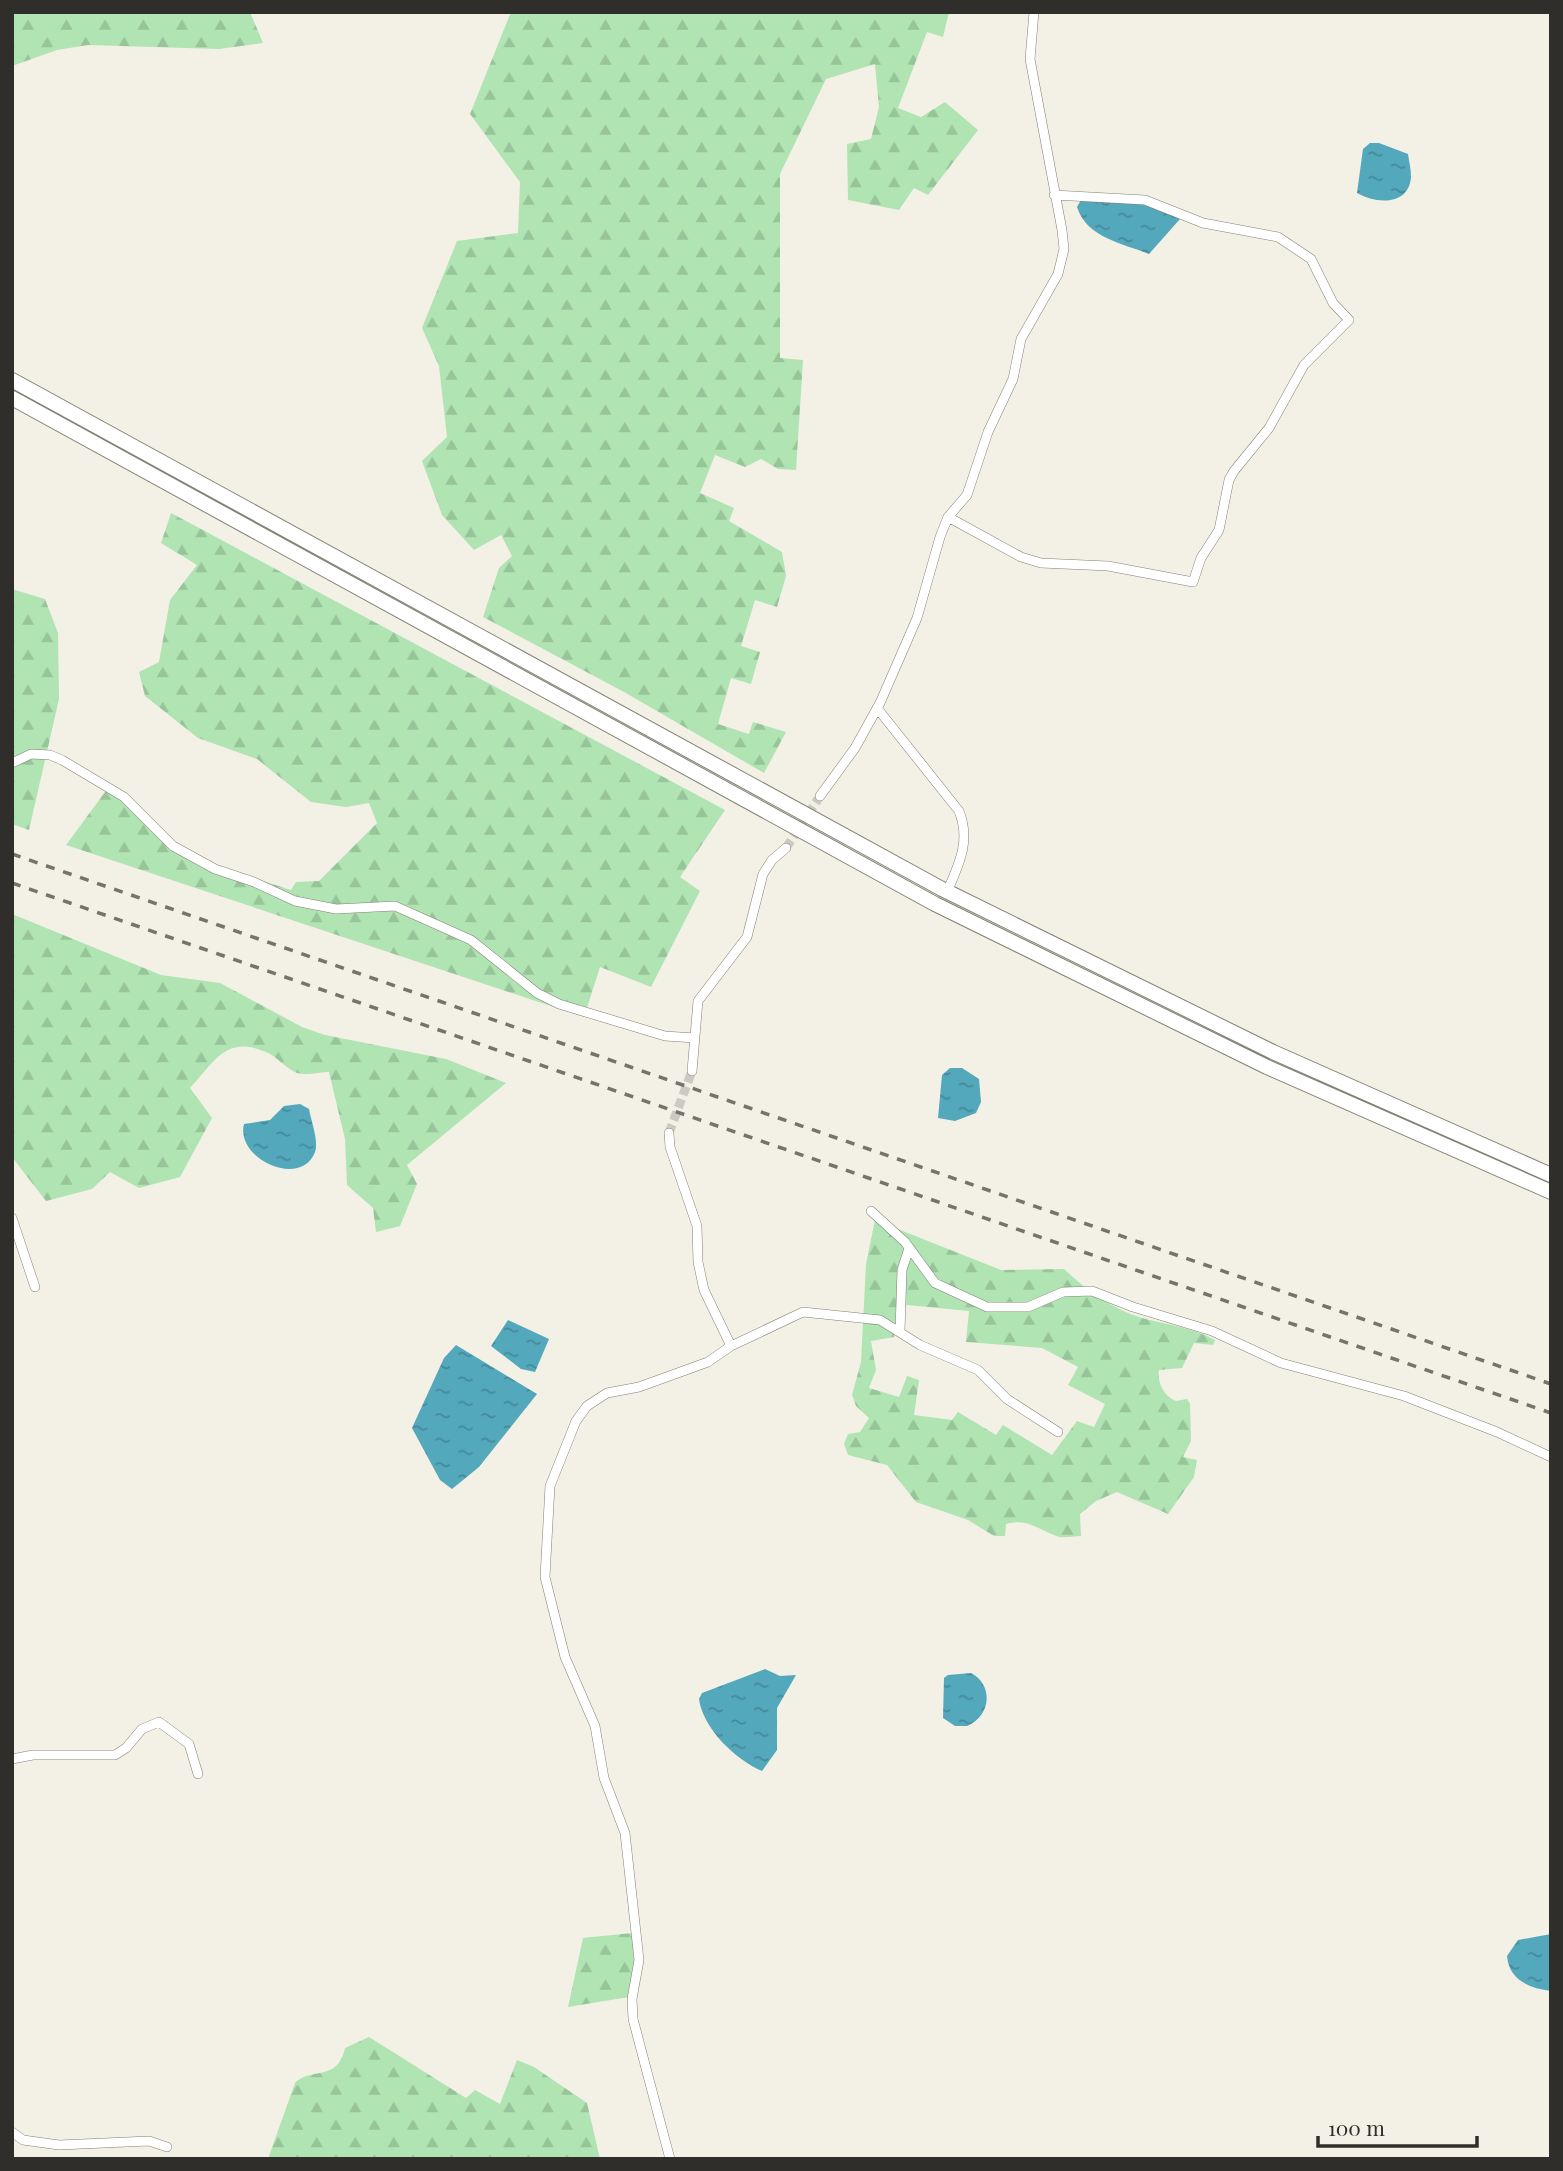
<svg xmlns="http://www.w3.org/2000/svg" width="1563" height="2171" font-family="'Playfair Display',serif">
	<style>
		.forest { fill: url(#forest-firs); fill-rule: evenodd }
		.water { fill: url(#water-ripples) }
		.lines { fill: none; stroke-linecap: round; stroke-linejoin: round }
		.minor-tunnel { stroke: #ccc9c0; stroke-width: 9; stroke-dasharray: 9 4.5; stroke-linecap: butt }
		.minor-casing { stroke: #838075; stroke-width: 10 }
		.primary-casing { stroke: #838075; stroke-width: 16 }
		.minor { stroke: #fff; stroke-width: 9 }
		.primary { stroke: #fff; stroke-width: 14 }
		.rail { stroke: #75736c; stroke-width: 3.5; stroke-dasharray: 9 9; stroke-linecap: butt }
	</style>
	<defs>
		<pattern id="forest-firs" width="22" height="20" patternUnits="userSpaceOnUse" patternTransform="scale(1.75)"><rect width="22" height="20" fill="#b0e4b3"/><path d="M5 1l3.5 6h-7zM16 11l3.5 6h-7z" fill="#98c49a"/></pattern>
		<pattern id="water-ripples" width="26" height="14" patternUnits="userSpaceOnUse" patternTransform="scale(1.75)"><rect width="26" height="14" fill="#53a8bc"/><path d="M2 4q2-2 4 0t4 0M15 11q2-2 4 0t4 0" fill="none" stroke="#458999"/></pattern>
	</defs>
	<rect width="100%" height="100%" fill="#f3f0e5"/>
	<!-- forest -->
	<path class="forest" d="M12 12H250L263 43 219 49 88 45 57 50 12 66Z
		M511 12H949L943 37 927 32 898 108 921 117 945 102 978 130 928 195 914 188 899 210 848 200 847 144 871 139 879 107 875 64 826 79 780 174V358L803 360 796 470 778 469 761 459 745 467 715 455 700 493 734 508 729 521 782 552 786 576 777 607 755 600 741 646 760 652 751 684 731 678 718 724 749 734 753 722 786 732 764 773 624 692 483 617 499 568 512 556 501 535 474 550 442 515 422 461 447 437 439 366 422 328 457 241 518 233 520 182 470 114Z
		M171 513 725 810 680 877 700 891 651 987 600 967 584 1017 66 845 111 784C135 800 150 821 171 839 200 863 255 878 291 890L296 882 319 881 377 823 369 803 346 807 311 802 257 759 198 738 145 696 139 672 159 662 170 600 197 565 161 543Z
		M12 589 45 599 58 633 59 699 29 830 12 824Z
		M12 914 161 975 220 983 302 1027 325 1035 446 1059 506 1083 407 1165 417 1184 400 1226 376 1232 373 1208 347 1185 345 1139 329 1072C319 1072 307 1076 297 1073 287 1069 279 1059 270 1054 227 1033 216 1060 190 1088L212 1118 180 1177 139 1188 110 1172 92 1189 46 1201 12 1157Z
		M875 1220 1001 1270 1064 1269C1086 1290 1112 1309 1142 1318 1168 1325 1191 1327 1215 1340L1213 1345 1194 1343 1182 1368 1159 1370C1157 1383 1164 1396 1176 1401L1187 1399 1190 1404 1191 1441 1183 1457 1197 1460 1194 1477 1168 1514 1117 1492 1096 1501 1080 1514 1081 1536C1074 1536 1065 1538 1059 1537 1038 1530 1029 1518 1006 1524L1005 1536H994L968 1520 916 1502 887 1465 848 1455 844 1444 848 1434 860 1432 869 1418 856 1406 852 1395 861 1362 866 1264ZM897 1304 969 1311 966 1342 1042 1348 1078 1367 1068 1385 1105 1404 1094 1427 1077 1421 1052 1455 1003 1425 996 1435 958 1412 952 1420 914 1415 919 1380 907 1376 899 1397 869 1388 876 1370 871 1341 894 1337Z
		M632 1933 635 1971 629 1997 568 2007 583 1938Z
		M369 2037 466 2098 475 2090 500 2104 517 2060 534 2067 587 2103 600 2159H268L295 2083C311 2067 338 2082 345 2048Z"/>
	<!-- water -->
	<path class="water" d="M1370 143H1379L1408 154C1409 161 1411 169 1411 177 1409 206 1376 204 1357 193L1363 149Z
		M1081 200 1141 202 1180 219 1149 254C1122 243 1087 238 1077 207Z
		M950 1068H962L979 1079 981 1102 976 1113 955 1121 938 1118 942 1075Z
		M300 1104 309 1109C311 1121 319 1141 315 1152 301 1189 235 1159 244 1124L270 1120 284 1106Z
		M508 1320 549 1339 535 1372 521 1369 491 1346Z
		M456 1345 537 1394 479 1467 452 1489 440 1480 412 1428 444 1358Z
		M765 1669 780 1676 796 1675 777 1708V1750L762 1771C736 1760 703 1729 699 1699L702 1693Z
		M971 1673C994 1685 991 1716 967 1726H955L943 1718 944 1678 948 1675Z
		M1551 1934V1991C1529 1988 1509 1980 1507 1956L1518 1940Z"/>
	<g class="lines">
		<!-- minor-tunnel -->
		<path class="minor-tunnel" d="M786 848 820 796
			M669 1133 692 1071"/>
		<defs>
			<path id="minor" d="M948 517 1021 557 1041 563 1108 566 1193 582 1201 558 1219 530 1229 480 1234 471 1269 428 1304 365 1349 320 1333 303 1311 259 1278 237 1203 223 1145 200 1054 195
				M877 708 959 811C971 841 959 864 947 892
				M12 763 31 754 50 755 62 760 124 797 173 846 215 869 254 882 295 901 336 909 395 906 471 940 537 993 559 1004 665 1036 695 1038
				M820 796 855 748 880 703 917 618 940 537 948 517 967 495 988 432 1013 379 1021 339 1058 274 1064 249 1062 230 1030 59 1034 12
				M692 1071 698 1001 747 937 763 874 772 860 786 848
				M669 1133 670 1147 697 1226 698 1262 704 1290 731 1346 708 1362 639 1387 607 1393 587 1406 576 1421 550 1486 545 1577 565 1657 595 1726 604 1778 625 1833 639 1960 632 1999 633 2019 670 2159
				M871 1211 905 1242 935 1283 987 1307H1028L1063 1292 1092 1291 1133 1307 1212 1331 1281 1363 1404 1396 1497 1432 1551 1457
				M12 1218 35 1287
				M900 1331 902 1270 909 1248
				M731 1346 803 1312 880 1320 920 1345 978 1370 1007 1399 1058 1432
				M12 1759 33 1755H115L126 1748 142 1729 159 1722 189 1744 198 1774
				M12 2132 23 2140 59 2145 149 2141 167 2147"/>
			<path id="primary" d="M12 380 942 889 1273 1052 1551 1175
				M12 398 935 904 1267 1067 1551 1192"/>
		</defs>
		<!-- minor casing -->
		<use href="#minor" class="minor-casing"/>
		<!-- primary casing -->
		<use href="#primary" class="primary-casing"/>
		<!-- minor -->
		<use href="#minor" class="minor"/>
		<!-- primary -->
		<use href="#primary" class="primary"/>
		<!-- rail -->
		<path class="rail" d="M12 854 1551 1384
			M12 883 1551 1413"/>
	</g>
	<!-- border -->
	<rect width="1563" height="2171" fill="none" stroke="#2f2e2a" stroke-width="28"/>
	<!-- scale -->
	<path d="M1318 2136v10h159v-10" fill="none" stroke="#2f2e2a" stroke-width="3.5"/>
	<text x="1328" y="2136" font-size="21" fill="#2f2e2a" stroke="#f3f0e5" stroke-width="5" paint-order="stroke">100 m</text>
</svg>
